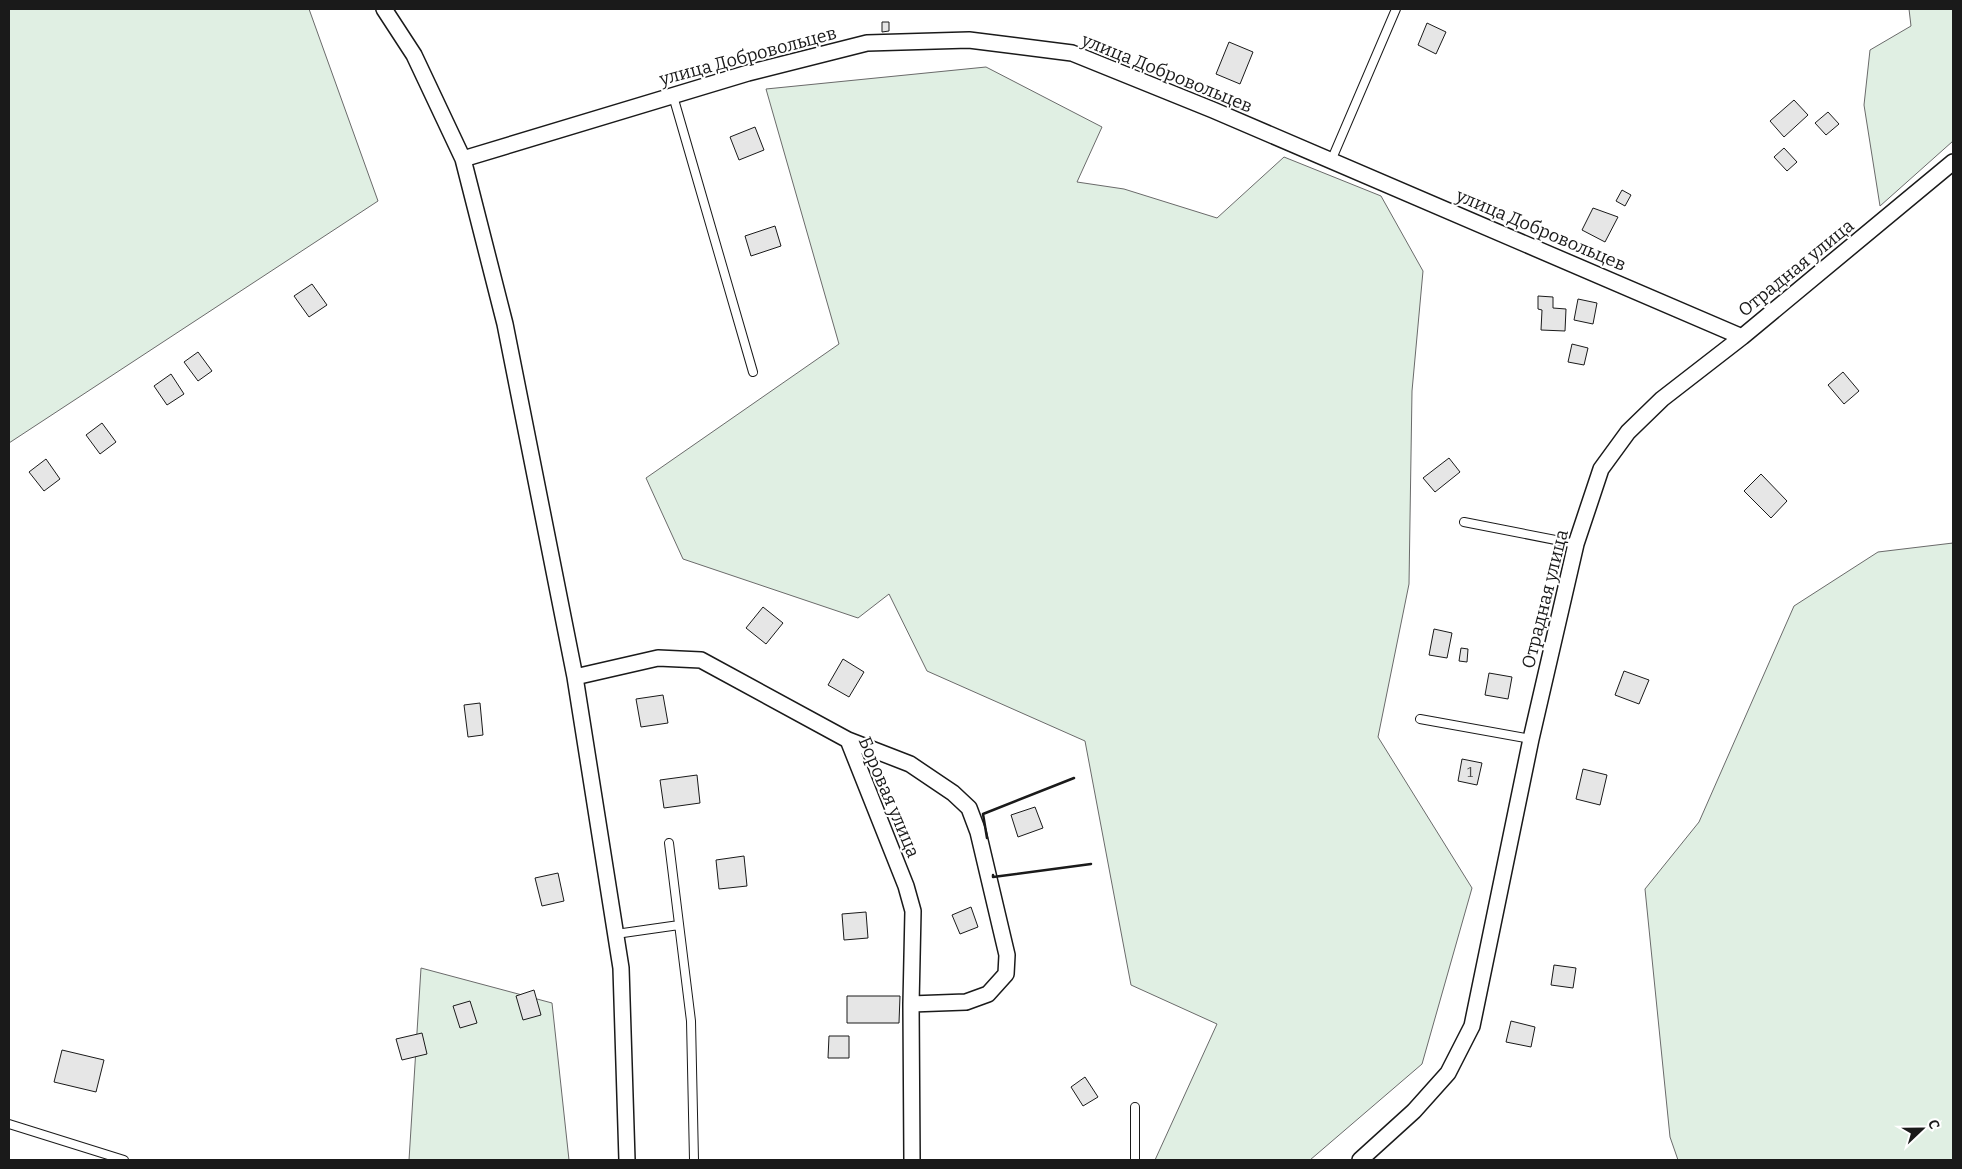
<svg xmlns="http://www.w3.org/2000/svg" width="1962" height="1169" font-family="Bitter,serif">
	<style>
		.green { fill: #e0efe3; stroke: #6a6a6a }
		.building { fill: #e6e6e6; stroke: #1a1a1a }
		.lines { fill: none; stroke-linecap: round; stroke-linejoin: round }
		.lane-casing { stroke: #1a1a1a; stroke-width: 10 }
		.street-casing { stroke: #1a1a1a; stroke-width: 18 }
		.lane { stroke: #fff; stroke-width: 8 }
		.street { stroke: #fff; stroke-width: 15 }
		.wall { stroke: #1a1a1a; stroke-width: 2.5 }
		.labels { text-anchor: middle; stroke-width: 4; stroke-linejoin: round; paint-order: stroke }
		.number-label { font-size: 15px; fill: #4d4d4d }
		.street-label { font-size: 18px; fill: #1a1a1a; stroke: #fff }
	</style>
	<rect width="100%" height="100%" fill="#fff"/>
	<!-- green -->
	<path class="green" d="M9 9H309L378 201 9 443Z
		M1909 9H1953V141L1880 206 1864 105 1870 50 1911 26Z
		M986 67 1102 127 1077 182 1124 189 1217 218 1284 157 1381 196 1423 271 1412 391 1409 584 1378 737 1472 888 1422 1064 1310 1160H1155L1217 1024 1131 985 1085 741 927 671 889 594 858 618 683 559 646 478 839 344 766 89Z
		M1953 543V1160H1678L1670 1137 1645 889 1699 822 1794 606 1878 552Z
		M421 968 552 1003 569 1160H409Z"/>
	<!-- building -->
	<path class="building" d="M882 22H889V31L882 32Z
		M1427 23 1446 32 1436 54 1418 45Z
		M1229 42 1253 52 1240 84 1216 74Z
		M1794 100 1808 115 1784 137 1770 121Z
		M1828 112 1839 124 1826 135 1815 123Z
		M755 127 764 150 739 160 730 137Z
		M1784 148 1797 162 1787 171 1774 157Z
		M1622 190 1631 195 1625 206 1616 201Z
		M1593 208 1618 217 1605 242 1582 230Z
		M775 226 781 246 751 256 745 236Z
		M312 284 327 305 309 317 294 296Z
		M1538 296 1553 297V308L1566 309 1565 331 1541 330 1542 310 1538 309Z
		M1578 299 1597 303 1593 324 1574 320Z
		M1572 344 1588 348 1584 365 1568 362Z
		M198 352 212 371 198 381 184 362Z
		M1843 372 1859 391 1844 404 1828 385Z
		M171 374 184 394 167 405 154 386Z
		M102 423 116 442 100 454 86 435Z
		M1449 458 1460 472 1435 492 1423 478Z
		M46 459 60 479 44 491 29 472Z
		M1761 474 1787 501 1771 518 1744 491Z
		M763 607 783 623 766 644 746 628Z
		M1434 629 1452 633 1447 658 1429 655Z
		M1461 648 1468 649 1467 662 1459 661Z
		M843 659 864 672 849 697 828 685Z
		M1624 671 1649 680 1639 704 1615 695Z
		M1489 673 1512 677 1508 699 1485 695Z
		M663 695 668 723 641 727 636 699Z
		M480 703 483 735 468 737 464 705Z
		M1462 759 1482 763 1477 785 1458 781Z
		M1583 769 1607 775 1600 805 1576 799Z
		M697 775 700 803 664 808 660 780Z
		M1035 807 1043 828 1018 837 1011 815Z
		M744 856 747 886 719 889 716 860Z
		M558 873 564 901 542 906 535 878Z
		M971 907 978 927 960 934 952 915Z
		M866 912 868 938 844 940 842 914Z
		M1554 965 1576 968 1573 988 1551 985Z
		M534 990 541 1015 523 1020 516 996Z
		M847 996H900L899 1023H847Z
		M470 1001 477 1023 460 1028 453 1006Z
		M1511 1021 1535 1027 1531 1047 1506 1042Z
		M422 1033 427 1054 402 1060 396 1039Z
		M829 1036H849V1058H828Z
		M62 1050 104 1060 96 1092 54 1082Z
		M1085 1077 1098 1097 1083 1106 1071 1087Z"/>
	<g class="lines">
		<defs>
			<path id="lane" d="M673 96 753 372
				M1331 161 1396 9
				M1464 522 1576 544
				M1420 719 1531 739
				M669 843 691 1021 694 1160
				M616 934 679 925
				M9 1124 124 1160
				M1135 1160V1107"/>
			<path id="street" d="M384 9 414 55 463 159 505 324 575 677 621 968 627 1160
				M463 159 748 73 867 43 969 40 1072 53 1213 110 1742 337
				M575 677 658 658 701 660 848 740 906 886 913 911 911 1004 912 1160
				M848 740 910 764 953 793 969 808 978 832 1007 955 1006 974 988 994 966 1002 911 1004
				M1360 1160 1414 1111 1448 1073 1472 1026 1531 739 1576 544 1601 469 1628 432 1662 399 1742 337 1953 162"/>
		</defs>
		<!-- lane casing -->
		<use href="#lane" class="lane-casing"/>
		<!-- street casing -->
		<use href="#street" class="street-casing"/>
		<!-- lane -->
		<use href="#lane" class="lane"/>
		<!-- street -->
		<use href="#street" class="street"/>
		<!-- wall -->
		<path class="wall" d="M987 838 983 814 1074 778
			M993 875V877L1091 864"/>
	</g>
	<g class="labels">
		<!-- number labels -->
		<g class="number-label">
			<text x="1470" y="777">1</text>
		</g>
		<!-- street labels -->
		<g class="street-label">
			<text transform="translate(748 56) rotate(-15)" y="6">улица Добровольцев</text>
			<text transform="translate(1167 73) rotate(22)" y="6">улица Добровольцев</text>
			<text transform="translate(1541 230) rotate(23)" y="6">улица Добровольцев</text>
			<text transform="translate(1796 268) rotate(-39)" y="6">Отрадная улица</text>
			<text transform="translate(1545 599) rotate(-76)" y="6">Отрадная улица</text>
			<text transform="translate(889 797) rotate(67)" y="6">Боровая улица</text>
		</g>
	</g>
	<!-- border -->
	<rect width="1962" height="1169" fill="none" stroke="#1a1a1a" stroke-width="20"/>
	<!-- north arrow -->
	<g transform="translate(1922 1129) rotate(68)" stroke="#ffffff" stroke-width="4" paint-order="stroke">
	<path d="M0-4L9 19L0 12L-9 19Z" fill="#1a1a1a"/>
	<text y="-8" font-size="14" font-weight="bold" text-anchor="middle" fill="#1a1a1a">С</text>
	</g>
</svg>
